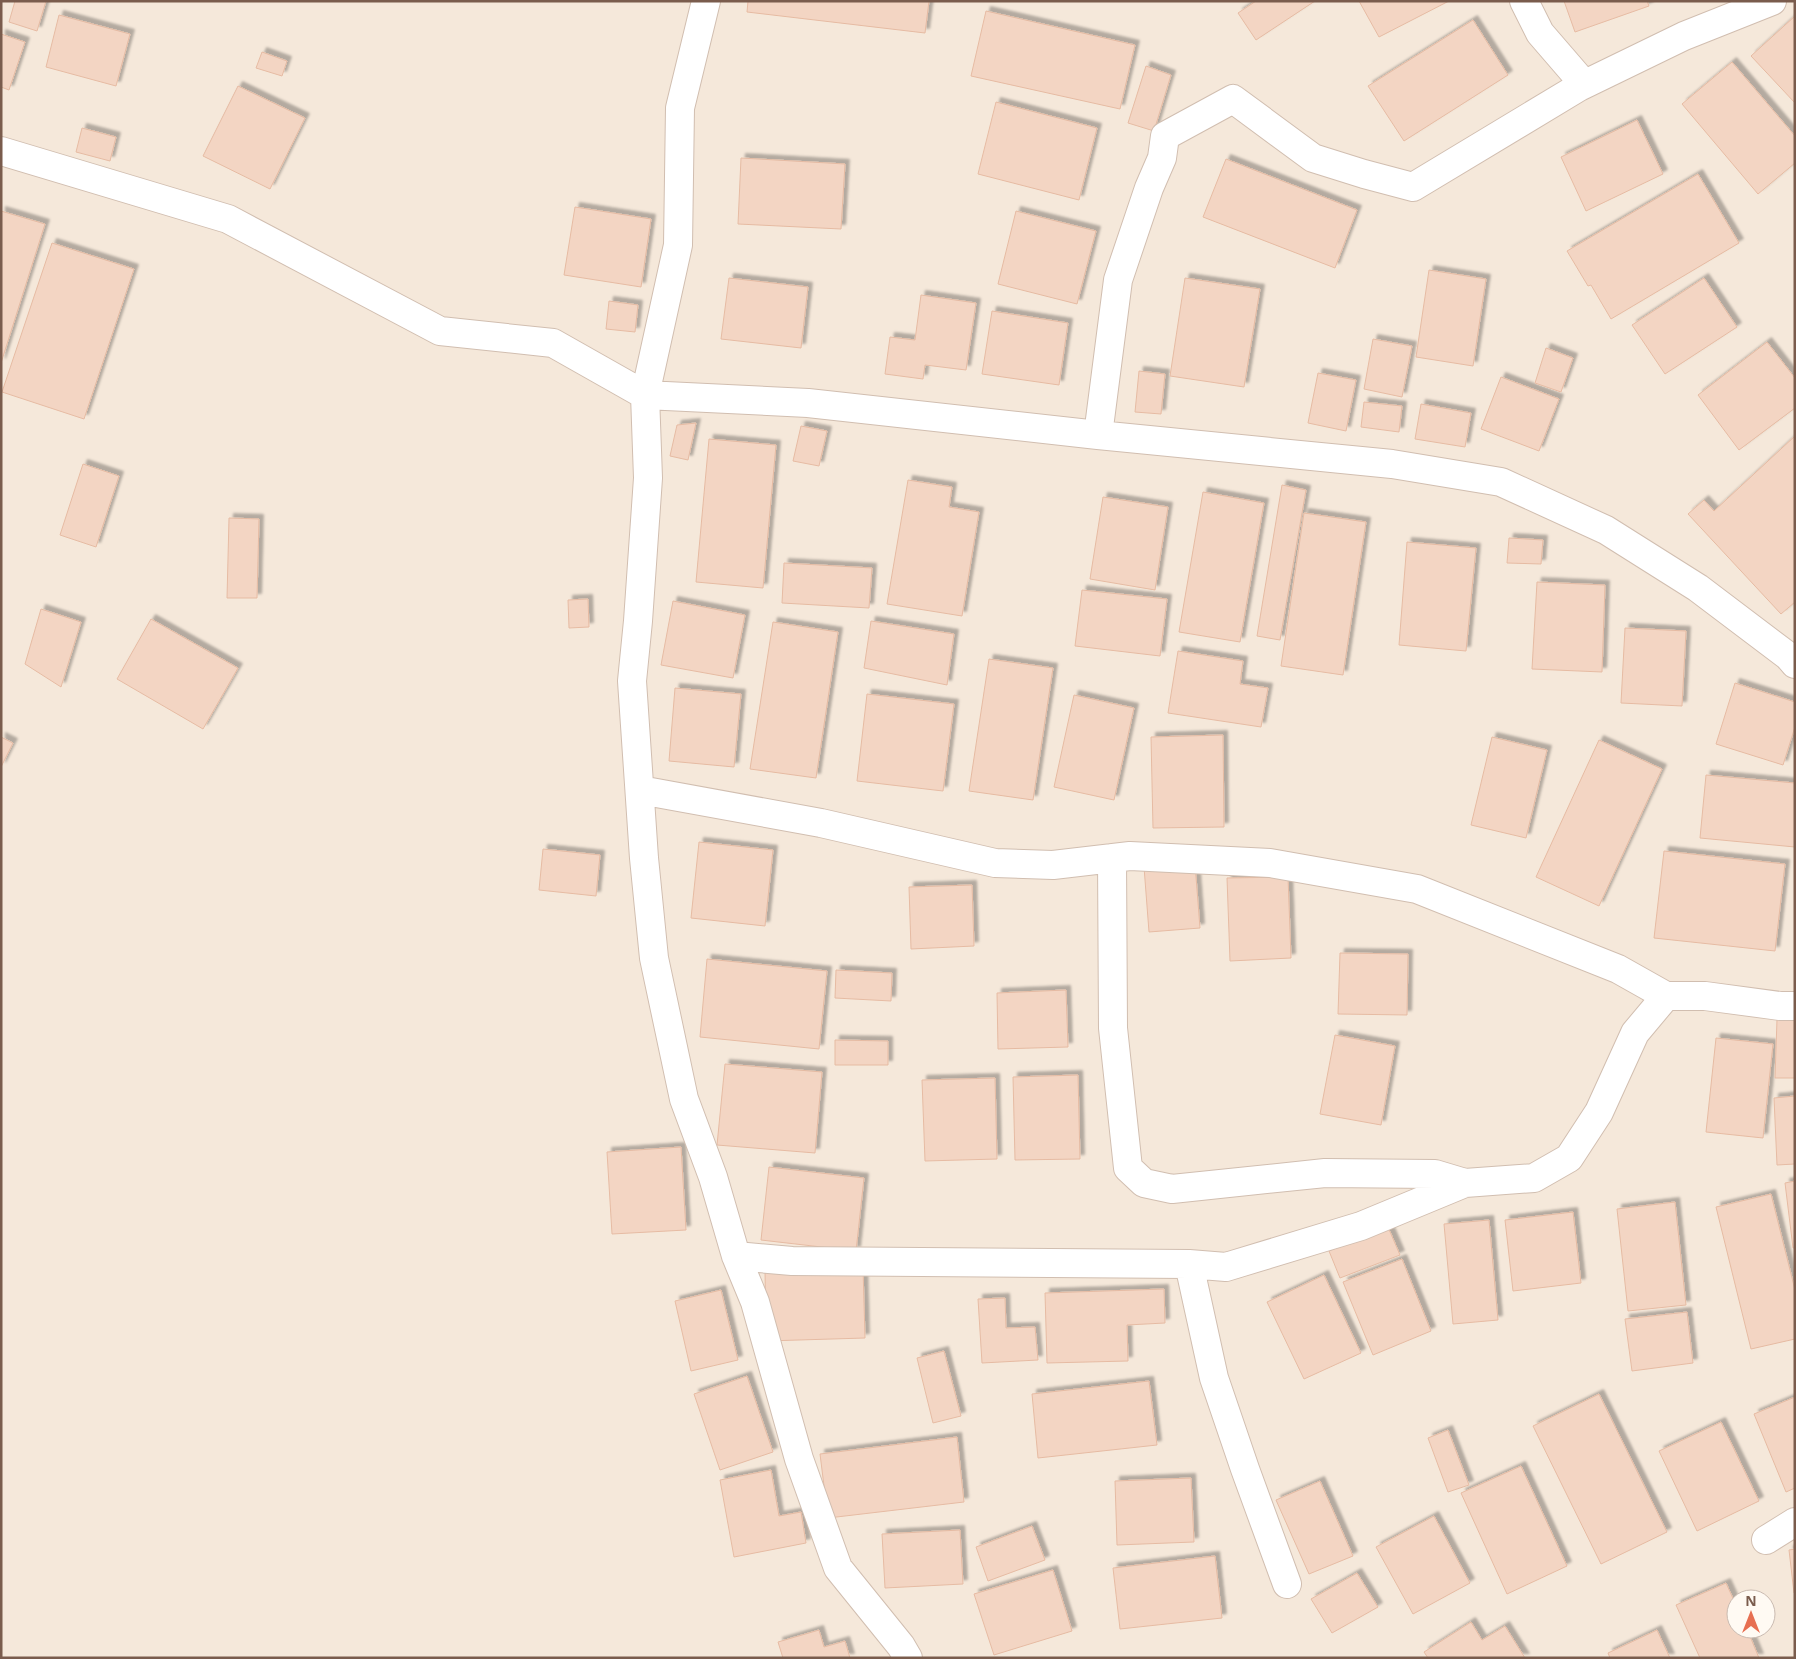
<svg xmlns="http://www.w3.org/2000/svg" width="1796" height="1659" font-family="'Open Sans',sans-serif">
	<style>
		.residential { fill: #f5e8da; fill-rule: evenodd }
		.building { fill: #f3d5c3; stroke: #e6bba3; filter: url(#shadow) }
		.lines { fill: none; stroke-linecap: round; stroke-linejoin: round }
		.minor-casing { stroke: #d1beb0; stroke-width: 30 }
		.minor { stroke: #fff; stroke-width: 28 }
	</style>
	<defs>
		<filter id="shadow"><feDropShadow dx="4.5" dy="-4.5" stdDeviation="1" flood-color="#0004"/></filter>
	</defs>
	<rect width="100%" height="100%" fill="#fdf6ec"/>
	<!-- residential -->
	<path class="residential" d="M1 1H1795V1658H1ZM1736 1599H1766V1629H1736Z"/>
	<!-- building -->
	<path class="building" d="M15 1H46L37 31 9 22Z
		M748 1H929L925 33 747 12Z
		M1256 1H1315L1256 40 1238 13Z
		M1359 1H1449L1379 37Z
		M1564 1H1647L1649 6 1575 32Z
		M986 11 1135 45 1120 109 971 76Z
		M59 15 130 34 116 86 46 67Z
		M1795 16V103L1751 56Z
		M1473 20 1508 75 1404 141 1368 86Z
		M1 34 25 42 9 90 1 87Z
		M262 52 287 61 282 76 256 68Z
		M1732 62 1795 136V163L1758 194 1682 104Z
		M1146 66 1171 75 1154 131 1128 123Z
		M238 86 305 118 270 189 203 156Z
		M996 102 1097 128 1079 200 978 174Z
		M1637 120 1663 174 1586 211 1561 157Z
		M82 128 116 137 110 161 76 152Z
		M741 158 845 164 841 229 738 224Z
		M1226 159 1357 210 1335 268 1203 217Z
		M1698 174 1739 243 1611 319 1591 285 1588 286 1567 251Z
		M575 207 651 219 641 287 564 275Z
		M1 211 45 224 1 363Z
		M1016 211 1096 231 1077 304 998 284Z
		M52 243 134 269 84 419 2 392Z
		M1429 270 1486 279 1473 366 1416 357Z
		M729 278 808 287 801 348 721 339Z
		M1185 278 1260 289 1244 387 1170 376Z
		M1704 278 1737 327 1665 374 1632 325Z
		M921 295 976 303 966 370 925 365 923 379 885 374 890 337 915 340Z
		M609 301 638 305 635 332 606 329Z
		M992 311 1068 323 1059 385 982 374Z
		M1373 339 1412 346 1402 397 1364 389Z
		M1767 342 1795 378V408L1739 450 1698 395Z
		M1546 348 1573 358 1561 392 1535 383Z
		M1139 371 1165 374 1161 414 1135 412Z
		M1318 373 1356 380 1346 431 1308 423Z
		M1501 377 1559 399 1539 451 1481 429Z
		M1364 402 1402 406 1399 432 1361 427Z
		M1421 404 1471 413 1465 447 1415 439Z
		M696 423 688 460 670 456 677 425Z
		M801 426 827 431 819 466 793 461Z
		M1795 436V602L1781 614 1688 514 1704 500 1714 511Z
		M709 439 776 445 763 588 696 582Z
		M83 464 119 476 96 547 60 535Z
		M908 480 952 487 949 507 979 512 962 616 887 604Z
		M1282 485 1306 490 1280 640 1257 636Z
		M1203 492 1264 503 1240 642 1179 632Z
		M1103 497 1168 507 1155 590 1090 579Z
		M1304 513 1366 522 1343 675 1281 666Z
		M229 518 259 519 257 598H227Z
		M1509 538 1543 540 1541 564 1507 563Z
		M1407 542 1476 548 1466 651 1399 645Z
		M784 563 872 568 869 608 782 603Z
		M1537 582 1605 585 1602 672 1532 669Z
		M1082 590 1167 599 1160 656 1075 646Z
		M588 599 589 627 569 628 568 600Z
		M673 601 745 615 733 678 661 665Z
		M41 609 81 622 61 687 25 664Z
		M151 619 238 668 203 729 117 679Z
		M871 621 954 634 947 685 864 668Z
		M773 622 838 632 816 778 750 769Z
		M1625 628 1686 631 1682 706 1621 703Z
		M1178 651 1243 661 1240 684 1268 688 1261 727 1168 713Z
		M989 659 1053 668 1033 800 969 791Z
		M1735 683 1795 702V727L1783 765 1716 744Z
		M675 688 741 694 734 767 669 761Z
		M867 694 954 704 943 791 857 781Z
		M1074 695 1134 708 1114 800 1054 787Z
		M1223 735 1224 827 1153 828 1151 737Z
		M1 737 13 743 1 767Z
		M1492 737 1547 750 1526 838 1471 825Z
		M1599 740 1662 769 1599 906 1536 877Z
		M1706 775 1795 783V847L1700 838Z
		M699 842 773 850 765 926 691 918Z
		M543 849 600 855 596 896 539 890Z
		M1664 851 1785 864 1775 951 1654 938Z
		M1195 864 1200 928 1149 932 1144 867Z
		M1288 877 1291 958 1230 961 1227 878Z
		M972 885 974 946 911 949 909 887Z
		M1340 953 1408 954 1407 1015 1338 1014Z
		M707 959 827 971 819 1049 700 1037Z
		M836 970 892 973 891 1001 835 998Z
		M1066 990 1068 1047 998 1049 997 993Z
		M1777 1019 1795 1020V1078H1775Z
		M1335 1035 1395 1046 1381 1125 1320 1114Z
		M1716 1038 1773 1044 1763 1138 1706 1132Z
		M835 1040 888 1041V1065H835Z
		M725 1064 822 1072 815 1153 717 1145Z
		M1078 1075 1080 1159 1015 1160 1013 1077Z
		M995 1078 997 1159 925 1161 922 1080Z
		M1795 1096V1164L1777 1165 1774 1098Z
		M681 1147 686 1230 612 1234 607 1152Z
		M769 1167 864 1178 856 1251 761 1240Z
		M1795 1181V1248H1793L1785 1183Z
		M1771 1194 1795 1290V1339L1751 1349 1716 1207Z
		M1675 1202 1686 1305 1628 1311 1617 1209Z
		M1573 1212 1581 1283 1513 1291 1505 1220Z
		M1489 1220 1498 1320 1453 1324 1444 1224Z
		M1388 1227 1400 1255 1340 1278 1329 1251Z
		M1402 1259 1431 1331 1373 1355 1343 1282Z
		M863 1268 865 1338 766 1341 765 1270Z
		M1324 1275 1361 1353 1304 1379 1267 1302Z
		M1164 1289 1165 1323 1127 1325 1128 1361 1047 1363 1045 1293Z
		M721 1290 738 1360 691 1371 675 1301Z
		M1005 1298 1006 1328 1035 1327 1038 1360 982 1363 978 1299Z
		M1687 1312 1693 1363 1632 1371 1625 1319Z
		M944 1351 961 1416 933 1423 917 1358Z
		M747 1376 773 1452 720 1470 694 1394Z
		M1149 1381 1157 1445 1038 1458 1032 1394Z
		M1599 1394 1667 1532 1601 1564 1533 1426Z
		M1795 1397V1488L1786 1492 1754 1414Z
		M1721 1422 1759 1501 1697 1531 1659 1451Z
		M1448 1430 1469 1485 1448 1492 1428 1438Z
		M957 1437 964 1502 828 1518 820 1454Z
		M1521 1466 1567 1566 1507 1594 1461 1493Z
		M771 1470 779 1516 801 1512 806 1543 734 1557 720 1480Z
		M1191 1478 1194 1542 1117 1545 1115 1481Z
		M1320 1481 1353 1556 1309 1574 1276 1500Z
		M1434 1516 1470 1583 1413 1614 1376 1547Z
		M1032 1526 1045 1560 988 1581 976 1547Z
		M960 1530 963 1584 885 1588 882 1534Z
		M1795 1549V1593H1794L1789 1550Z
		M1215 1556 1222 1618 1120 1629 1113 1568Z
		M1053 1570 1072 1631 994 1655 974 1594Z
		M1357 1573 1378 1607 1332 1633 1311 1599Z
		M1726 1583 1736 1605V1629H1747L1759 1658H1700L1676 1605Z
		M1471 1622 1482 1640 1505 1626 1525 1658H1428L1424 1652Z
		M819 1630 824 1647 845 1641 850 1658H783L778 1642Z
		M1657 1630 1670 1658H1610L1608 1653Z"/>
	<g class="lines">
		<defs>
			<path id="minor" d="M706 1 680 108 678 245 645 395 648 478 638 621 632 681 644 858 654 958 684 1099 713 1177 736 1256 755 1302 799 1459 838 1568 901 1646 908 1658
				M1524 1 1540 33 1584 84
				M1 151 228 219 440 331 553 343 645 395 808 403 1098 435 1392 464 1501 482 1606 530 1698 588 1788 656 1795 664
				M1098 435 1118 280 1149 188 1162 158 1165 136 1233 99 1313 158 1364 174 1413 187 1579 87 1684 36 1772 1
				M640 790 821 823 995 863 1053 865 1130 856 1270 863 1417 889 1618 969 1666 996H1705L1780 1006H1795
				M1112 858 1113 1028 1128 1168 1144 1183 1172 1189 1325 1173 1435 1174 1465 1183
				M736 1256 792 1261 1189 1264 1226 1267 1361 1226 1465 1183 1534 1178 1569 1158 1599 1112 1635 1033 1666 996
				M1189 1264 1214 1378 1245 1469 1287 1584
				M1766 1540 1795 1522"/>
		</defs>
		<!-- minor casing -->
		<use href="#minor" class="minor-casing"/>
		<!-- minor -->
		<use href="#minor" class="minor"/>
	</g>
	<!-- border -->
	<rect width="1796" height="1659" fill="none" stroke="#7a5c4d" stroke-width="5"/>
	<!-- north arrow -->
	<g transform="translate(1751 1614)"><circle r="24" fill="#fffaf3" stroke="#cabbb1"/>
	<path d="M0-4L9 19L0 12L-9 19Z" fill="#e76f51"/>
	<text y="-8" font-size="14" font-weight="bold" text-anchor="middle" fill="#7a5c4d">N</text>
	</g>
</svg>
